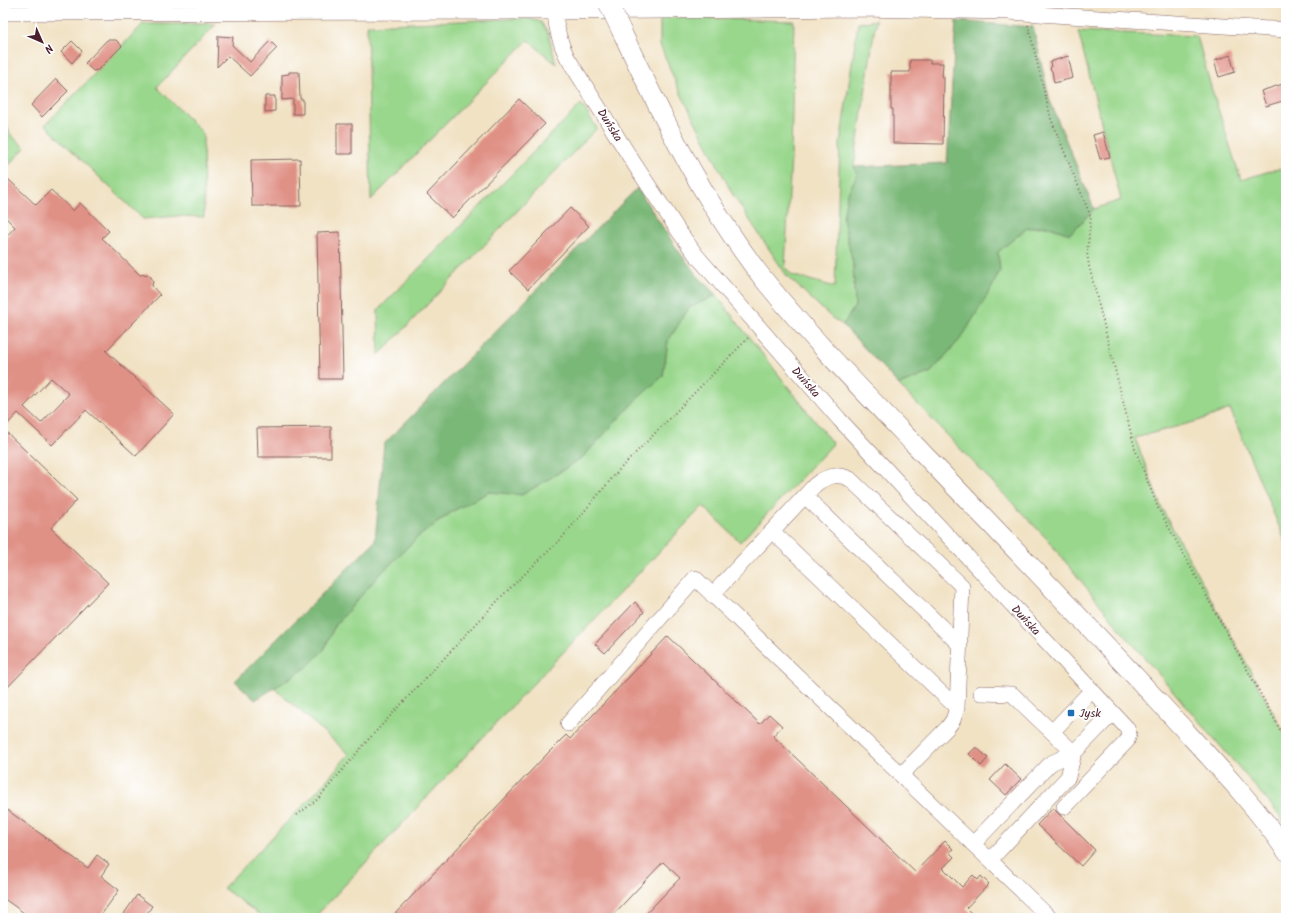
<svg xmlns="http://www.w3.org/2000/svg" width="1289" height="921" font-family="Kalam,sans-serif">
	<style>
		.green { fill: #99d78c; stroke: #727b5c }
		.forest { fill: #7ab878; stroke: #626c52 }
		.building { fill: #e09186; fill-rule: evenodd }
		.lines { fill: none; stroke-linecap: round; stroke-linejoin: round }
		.minor-casing { stroke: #846361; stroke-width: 16 }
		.major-casing { stroke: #846361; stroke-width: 20 }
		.path { stroke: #846361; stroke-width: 2; stroke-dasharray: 1 3; stroke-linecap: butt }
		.minor { stroke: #fff; stroke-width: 15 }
		.major { stroke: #fff; stroke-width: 19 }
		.major-bridge-casing { stroke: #846361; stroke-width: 20; stroke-linecap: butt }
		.major-bridge { stroke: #fff; stroke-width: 19 }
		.poi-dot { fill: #1f6fb2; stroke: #fff; stroke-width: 1.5 }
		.labels { text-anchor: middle; stroke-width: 3.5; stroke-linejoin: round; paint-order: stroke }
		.street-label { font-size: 12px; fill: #4a1f2b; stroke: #fff }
		.poi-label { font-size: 12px; fill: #4a1f2b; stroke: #fff; text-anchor: start }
	</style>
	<rect width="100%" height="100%" fill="#fff"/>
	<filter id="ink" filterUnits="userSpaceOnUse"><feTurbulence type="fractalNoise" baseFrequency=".025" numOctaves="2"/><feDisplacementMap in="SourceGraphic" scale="8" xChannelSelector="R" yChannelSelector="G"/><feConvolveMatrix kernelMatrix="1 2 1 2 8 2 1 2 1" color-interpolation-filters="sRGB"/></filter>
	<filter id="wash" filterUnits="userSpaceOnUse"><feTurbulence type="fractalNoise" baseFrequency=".012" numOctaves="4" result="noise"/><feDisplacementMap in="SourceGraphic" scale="16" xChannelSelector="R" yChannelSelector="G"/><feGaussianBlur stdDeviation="0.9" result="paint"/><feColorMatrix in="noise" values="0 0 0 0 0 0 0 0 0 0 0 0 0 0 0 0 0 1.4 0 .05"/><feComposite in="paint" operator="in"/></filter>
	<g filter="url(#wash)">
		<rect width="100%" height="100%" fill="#f1e2c4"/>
		<!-- green -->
		<path class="green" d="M660 17 794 21 791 157 785 267 792 275 835 287 840 144 858 23 876 20 854 166 857 175 847 195 843 218 853 264 855 306 843 325 832 318 787 276 733 195 678 88 660 45Z
			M528 18 541 22 548 33 556 64 528 40 371 200 367 25Z
			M143 24H216L157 87 203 133 204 217 178 216 143 219 45 125Z
			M1078 31 1197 36 1211 87 1241 180 1273 170 1286 168V543L1230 409 1201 420 1135 438 1162 509 1286 736V825L1272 806 1125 635 1047 539 899 385 931 372 962 337 991 289 1000 270 997 252 1027 228 1046 226 1070 234 1094 209 1121 200Z
			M581 104 597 128 379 355 378 310Z
			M7 126 10 134 25 148 3 171V130Z
			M716 295 833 444 740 542 703 506 530 687 314 918H264L223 888 318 790 349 754 274 688 306 668 324 650 334 627 378 576 418 537 453 511 489 492 522 494 544 482 583 457 636 399 663 376 668 341 689 308Z"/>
		<!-- forest -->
		<path class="forest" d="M956 21 1033 27 1050 101 1094 209 1070 234 1046 226 1027 228 998 252 1000 270 991 289 962 337 931 372 899 385 843 325 855 306 853 264 843 218 847 195 857 175 854 167 947 163Z
			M637 188 677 249 697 275 716 295 689 308 668 341 663 376 636 400 583 457 544 482 522 495 489 492 453 511 418 537 378 576 334 627 324 650 306 668 255 700 235 681 375 541 384 444Z"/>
		<g id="blocks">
			<!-- building -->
			<path class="building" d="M218 36 233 37 232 45 250 62 270 41 277 48 250 76 228 56 217 67Z
				M107 40H116L122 46 98 70 93 71 85 63Z
				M72 41 82 51 72 63 61 52Z
				M1230 55 1235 72 1219 77 1214 61Z
				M1068 56 1073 78 1054 83 1052 71 1050 69 1051 67 1050 62Z
				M910 60H930V63H943L942 77H944L943 144 893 143V109H891V72H910Z
				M289 72H299L300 99H303V114H293V99L282 100V75L289 74Z
				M56 79 68 91 42 117 31 105Z
				M1286 83V100L1266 106 1261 91Z
				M265 96H275V111L265 112Z
				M519 99 545 124 452 218 427 194Z
				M337 124H352V154H337Z
				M1103 132 1110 157 1100 159 1093 135Z
				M300 159 301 206H252L251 160Z
				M8 179 36 205 51 190 73 211 80 203 109 231 102 238 140 275 147 274 151 277 153 281 152 286 160 295 106 351 174 414 136 456 86 410 52 445 18 413 3 429V240L15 227 3 215V185ZM51 378 69 394 41 423 24 407Z
				M570 208 589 226 528 289 509 271Z
				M340 232 343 379H320L317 233Z
				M331 427V457H258L257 428Z
				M3 429 77 500 51 528 108 583 3 692Z
				M635 602 644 612 605 653 595 644Z
				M668 636 760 724 769 714 782 726 773 736 915 872 945 841 953 849 949 852 954 857 943 868 962 887 973 875 978 880 981 876 989 884 966 908 976 918H642L680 878 663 862 610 918H391L548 753 566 735 570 739Z
				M976 747 988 758 981 766 969 754Z
				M1005 764 1021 779 1006 795 990 780Z
				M3 807 88 868 97 855 109 864 101 876 119 890 99 918H31L3 898Z
				M1053 808 1095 850 1081 866 1037 825Z
				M137 895 152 906 144 918H121Z"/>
		</g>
	</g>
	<g filter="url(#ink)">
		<use href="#blocks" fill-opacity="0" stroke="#846361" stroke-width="1"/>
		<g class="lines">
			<defs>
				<path id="minor" d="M555 12C556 29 559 41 567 57L635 165 678 230 696 255 840 420 1127 728 1129 734 1127 741 1064 807
					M3 13 555 12 860 9 1008 12 1286 30
					M805 496 959 644
					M772 531 957 708
					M712 595 816 484C827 476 837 473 850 479L962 586 957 708 953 720 948 727 901 775
					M981 693 1012 694 1074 753 1113 713
					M568 724 695 578 973 844
					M1052 732 1092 690
					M990 860 1068 777 1074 753
					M1050 918 973 844 1051 763 1074 753"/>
				<path id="major" d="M622 32C663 119 705 205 765 281 812 339 864 392 916 446 997 531 1079 615 1158 701 1202 750 1249 796 1286 851"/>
			</defs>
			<!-- minor casing -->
			<use href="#minor" class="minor-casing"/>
			<!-- major casing -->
			<use href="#major" class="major-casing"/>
			<!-- path -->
			<path class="path" d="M1028 25 1051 119 1091 217 1087 253 1089 266 1135 449 1158 508 1286 740
				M297 815 318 799 367 741 504 594 561 539 619 470 750 336"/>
			<!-- minor -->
			<use href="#minor" class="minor"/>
			<!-- major -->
			<use href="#major" class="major"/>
			<defs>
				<path id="major-bridge" d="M608 3 622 32"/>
			</defs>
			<!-- major-bridge casing -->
			<use href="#major-bridge" class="major-bridge-casing"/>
			<!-- major-bridge -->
			<use href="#major-bridge" class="major-bridge"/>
		</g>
	</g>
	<!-- markers -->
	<rect class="poi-dot" x="1067" y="709" width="8" height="8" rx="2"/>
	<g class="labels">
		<!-- street labels -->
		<g class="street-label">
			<text transform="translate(610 125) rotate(58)" y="4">Duńska</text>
			<text transform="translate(806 382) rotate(49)" y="4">Duńska</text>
			<text transform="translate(1026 620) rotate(47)" y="4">Duńska</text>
		</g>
		<!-- poi labels -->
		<g class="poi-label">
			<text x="1079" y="717">Jysk</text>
		</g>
	</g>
	<!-- margin -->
	<rect width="1289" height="921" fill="none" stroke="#fff" stroke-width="16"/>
	<!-- north arrow -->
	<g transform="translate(42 42) rotate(135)" stroke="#ffffff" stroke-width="3" paint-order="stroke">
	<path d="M0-3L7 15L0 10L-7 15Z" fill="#4a1f2b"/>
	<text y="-6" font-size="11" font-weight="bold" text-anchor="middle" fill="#4a1f2b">N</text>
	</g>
</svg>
